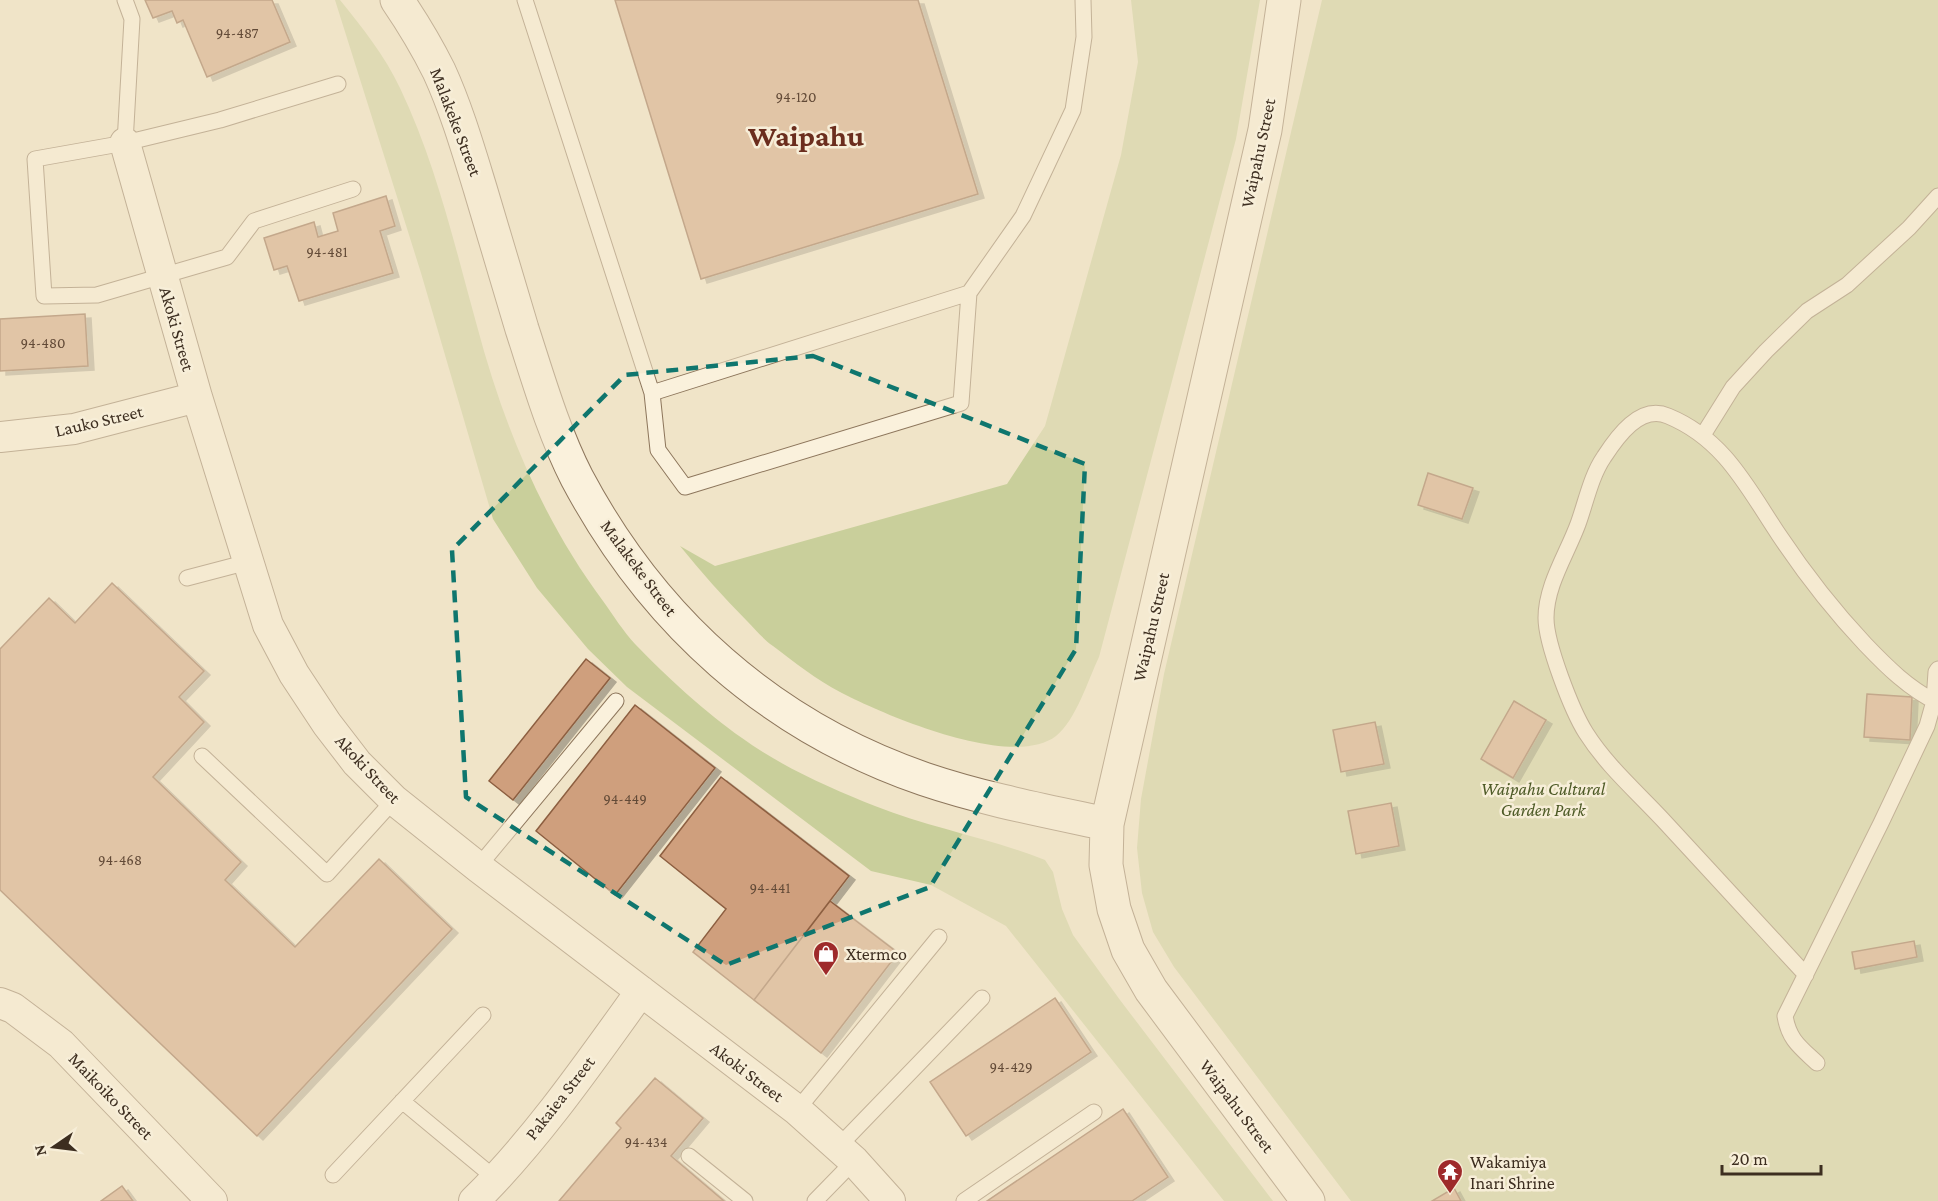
<svg xmlns="http://www.w3.org/2000/svg" width="1938" height="1201" font-family="'Crimson Pro',serif">
	<style>
		.green { fill: #c9cf9b }
		.building { fill: #cf9f7d; stroke: #8d5f41; stroke-width: 1.5; filter: url(#shadow) }
		.lines { fill: none; stroke-linecap: round; stroke-linejoin: round }
		.service-casing { stroke: #8d765c; stroke-width: 17 }
		.minor-casing { stroke: #8d765c; stroke-width: 32 }
		.tertiary-casing { stroke: #8d765c; stroke-width: 35 }
		.service { stroke: #faf1dc; stroke-width: 15 }
		.minor { stroke: #faf1dc; stroke-width: 30 }
		.tertiary { stroke: #faf1dc; stroke-width: 33 }
		.marked { fill: none; stroke: #0f766e; stroke-width: 4.5; stroke-dasharray: 12 8; stroke-linejoin: round }
		.labels { text-anchor: middle; stroke-width: 5; stroke-linejoin: round; paint-order: stroke }
		.number-label { font-size: 15px; fill: #624a37 }
		.street-label { font-size: 18px; fill: #3d2e20; stroke: #f7eed8 }
		.park-label { font-size: 18px; font-style: italic; fill: #4d5a26; stroke: #f7eed8 }
		.poi-label { font-size: 18px; fill: #3d2e20; stroke: #f7eed8; text-anchor: start }
		.town-label { font-size: 30px; font-weight: bold; fill: #6b2e1e; stroke: #f7eed8 }
	</style>
	<defs>
		<filter id="shadow"><feDropShadow dx="6" dy="4" stdDeviation="0" flood-color="#0004"/></filter>
	</defs>
	<rect width="100%" height="100%" fill="#f0e4c8"/>
	<!-- green -->
	<path class="green" d="M335 0H340C362 27 385 56 400 88 436 163 455 247 477 326 503 424 542 519 603 601 613 615 623 631 635 644 666 676 706 713 742 738 780 766 832 789 875 806 930 828 990 838 1045 860L1053 872 1062 909 1073 935 1120 1000 1273 1201H1224L1006 926 931 885 871 871 627 687 588 649 537 588 493 519 421 273Z
		M1131 0H1260L1236 139 1099 657C1088 680 1076 720 1056 736 1012 770 884 715 840 692 817 680 794 662 773 646 763 639 755 629 747 621 723 597 701 572 680 546L715 566 1007 484 1045 426 1121 155 1138 62Z
		M1322 0H1938V1201H1351L1174 967 1153 932 1142 893 1137 848 1141 799 1164 674Z"/>
	<!-- building -->
	<path class="building" d="M145 0H272L290 42 207 77 183 20 177 23 172 11 153 18Z
		M615 0H918L978 194 701 279Z
		M386 196 395 226 380 231 393 273 299 301 287 266 274 270 264 238 314 222 318 237 338 231 333 213Z
		M85 314 88 366 0 371V319Z
		M1428 473 1473 488 1462 519 1418 505Z
		M112 583 204 671 179 697 204 722 153 777 241 862 225 880 295 947 379 859 452 929 257 1136 0 890V649L49 598 75 623Z
		M586 659 610 678 513 800 489 781Z
		M1867 694 1912 697 1910 740 1864 737Z
		M1514 701 1546 720 1513 778 1481 759Z
		M635 705 715 768 615 895 536 831Z
		M1375 722 1384 764 1341 772 1333 730Z
		M721 777 849 876 754 1000 693 952 726 909 660 856Z
		M1391 803 1399 846 1356 854 1348 811Z
		M830 901 898 953 821 1053 754 1000Z
		M1914 941 1917 957 1855 969 1852 952Z
		M1055 998 1091 1052 966 1136 930 1082Z
		M655 1078 703 1118 671 1156 724 1201H559L621 1128 616 1123Z
		M1123 1109 1168 1177 1132 1201H987Z
		M122 1186 133 1201H101Z
		M1454 1188 1461 1201H1432Z"/>
	<g class="lines">
		<defs>
			<path id="service" d="M525 0 652 393 969 293 1023 216 1073 110 1084 37 1083 0
				M338 84 220 120 125 143 35 159 44 296 97 295 227 257 254 221 353 189
				M125 143 132 19 125 0
				M652 393 658 450 685 487 961 403 969 293
				M1703 435 1733 387 1766 351 1807 311 1847 285 1909 228 1938 196
				M187 578 248 562
				M202 756 327 874 394 800
				M478 867 616 701
				M1806 975C1758 923 1711 872 1663 820 1636 791 1607 766 1586 733 1572 711 1546 644 1546 618 1546 585 1567 554 1578 524 1586 502 1591 476 1604 457 1617 437 1640 404 1668 416 1724 439 1747 487 1779 535 1805 574 1833 610 1865 644 1887 667 1909 689 1938 703
				M1817 1063C1800 1047 1789 1040 1785 1016L1881 823 1927 726 1934 701 1936 672 1938 669
				M402 1101 496 1179
				M797 1110 939 937
				M838 1147 982 998
				M689 1156 745 1201
				M333 1175 483 1015
				M815 1201 854 1161
				M964 1201 1094 1112"/>
			<path id="minor" d="M125 143 197 397 268 625 294 674 327 724 357 763 394 800 478 867 797 1110 854 1161 890 1201
				M0 437 74 429 197 397
				M0 1003 13 1008 61 1044 212 1201
				M474 1201C536 1140 590 1062 641 991"/>
			<path id="tertiary" d="M397 0C412 22 427 47 439 71 456 108 468 149 480 188 494 235 508 282 522 329 538 378 553 431 577 478 653 621 770 726 924 779 983 799 1046 811 1107 824
				M1284 0 1265 130 1107 824 1106 865 1114 909 1128 950 1151 990 1308 1201"/>
		</defs>
		<!-- service casing -->
		<use href="#service" class="service-casing"/>
		<!-- minor casing -->
		<use href="#minor" class="minor-casing"/>
		<!-- tertiary casing -->
		<use href="#tertiary" class="tertiary-casing"/>
		<!-- service -->
		<use href="#service" class="service"/>
		<!-- minor -->
		<use href="#minor" class="minor"/>
		<!-- tertiary -->
		<use href="#tertiary" class="tertiary"/>
	</g>
	<!-- marked area -->
	<path d="M0 0H1938V1201H0ZM813 356 1085 464 1076 649 930 887 726 965 466 797 452 550 625 375Z" fill="#f0e4c8" fill-opacity=".55" fill-rule="evenodd"/>
	<path class="marked" d="M813 356 1085 464 1076 649 930 887 726 965 466 797 452 550 625 375Z"/>
	<!-- icons -->
	<defs>
		<symbol id="shop-pin" viewBox="-11 -11 22 30"><path d="M0 17L-7.5 6A9.5 9.5 0 1 1 7.5 6Z" fill="#9e2a2b" stroke="#f7eed8"/><path d="M-5-2.5h2.3a2.7 3.5 0 0 1 5.4 0H5L5.5 6h-11ZM-1.5-2.5h3a1.5 2.3 0 0 0-3 0Z" fill="#fff"/></symbol>
		<symbol id="temple-pin" viewBox="-11 -11 22 30"><path d="M0 17L-7.5 6A9.5 9.5 0 1 1 7.5 6Z" fill="#9e2a2b" stroke="#f7eed8"/><path d="M0-6L5-2H3V0L6.5 2.5H4V6H1.5V3h-3V6H-4V2.5H-6.5L-3 0V-2H-5Z" fill="#fff"/></symbol>
	</defs>
	<g fill-rule="evenodd">
		<use href="#shop-pin" x="811" y="939" width="30" height="40"/>
		<use href="#temple-pin" x="1435" y="1157" width="30" height="40"/>
	</g>
	<g class="labels">
		<!-- number labels -->
		<g class="number-label">
			<text x="237" y="38">94-487</text>
			<text x="796" y="102">94-120</text>
			<text x="327" y="257">94-481</text>
			<text x="43" y="348">94-480</text>
			<text x="625" y="804">94-449</text>
			<text x="120" y="865">94-468</text>
			<text x="770" y="893">94-441</text>
			<text x="1011" y="1072">94-429</text>
			<text x="646" y="1147">94-434</text>
		</g>
		<!-- street labels -->
		<g class="street-label">
			<text transform="translate(456 122) rotate(69)" y="6">Malakeke Street</text>
			<text transform="translate(1258 153) rotate(-78)" y="6">Waipahu Street</text>
			<text transform="translate(177 329) rotate(74)" y="6">Akoki Street</text>
			<text transform="translate(99 421) rotate(-13)" y="6">Lauko Street</text>
			<text transform="translate(639 568) rotate(53)" y="6">Malakeke Street</text>
			<text transform="translate(1151 627) rotate(-77)" y="6">Waipahu Street</text>
			<text transform="translate(368 769) rotate(47)" y="6">Akoki Street</text>
			<text transform="translate(747 1072) rotate(37)" y="6">Akoki Street</text>
			<text transform="translate(111 1096) rotate(46)" y="6">Maikoiko Street</text>
			<text transform="translate(560 1098) rotate(-52)" y="6">Pakaiea Street</text>
			<text transform="translate(1237 1106) rotate(53)" y="6">Waipahu Street</text>
		</g>
		<!-- park labels -->
		<g class="park-label">
			<text x="1543" y="795">Waipahu Cultural<tspan x="1543" dy="21">Garden Park</tspan></text>
		</g>
		<!-- poi labels -->
		<g class="poi-label">
			<text x="846" y="960">Xtermco</text>
			<text x="1470" y="1168">Wakamiya<tspan x="1470" dy="21">Inari Shrine</tspan></text>
		</g>
		<!-- town labels -->
		<g class="town-label">
			<text x="806" y="146">Waipahu</text>
		</g>
	</g>
	<!-- north arrow -->
	<g transform="translate(54 1147) rotate(256)" stroke="#f7eed8" stroke-width="4.5" paint-order="stroke">
	<path d="M0-4.5L10 22L0 15L-10 22Z" fill="#3d2e20"/>
	<text y="-9" font-size="16" font-weight="bold" text-anchor="middle" fill="#3d2e20">N</text>
	</g>
	<!-- scale -->
	<path d="M1722 1165v9h99v-9" fill="none" stroke="#3d2e20" stroke-width="3"/>
	<text x="1731" y="1165" font-size="18" fill="#3d2e20" stroke="#f7eed8" stroke-width="4.5" paint-order="stroke">20 m</text>
</svg>
